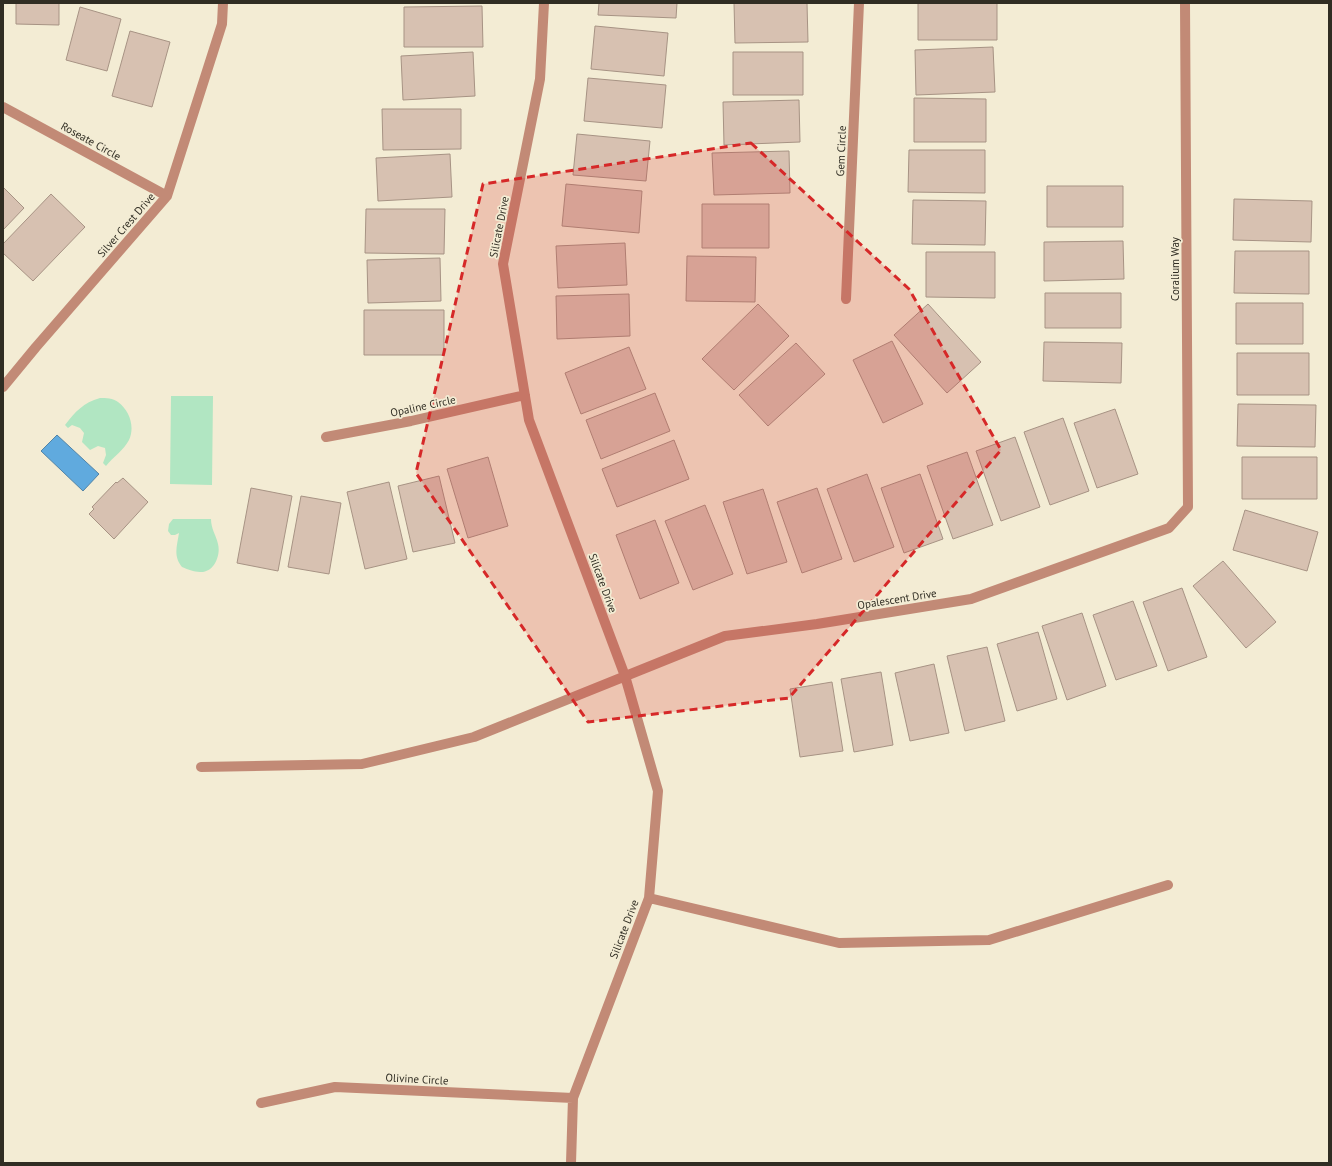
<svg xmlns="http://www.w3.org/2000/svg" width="1332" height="1166" font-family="'PT Sans',sans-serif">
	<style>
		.green { fill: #b1e6c2 }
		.water { fill: #60aade; stroke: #5284a6 }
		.building { fill: #d7c1b1; stroke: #a79384 }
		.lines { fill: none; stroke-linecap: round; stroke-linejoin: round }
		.minor { stroke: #c28a76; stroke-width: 10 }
		.marked { fill: #d62828; fill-opacity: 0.2; stroke: #d62828; stroke-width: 3; stroke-dasharray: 8 5; stroke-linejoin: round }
		.labels { text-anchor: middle; stroke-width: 3.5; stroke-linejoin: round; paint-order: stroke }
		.street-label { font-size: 11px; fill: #302d23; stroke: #f3ecd4 }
	</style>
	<rect width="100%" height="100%" fill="#f3ecd4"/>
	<!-- green -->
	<path class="green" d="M171 396H213L212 485 170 484Z
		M100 398C106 398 113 398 118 402 130 411 135 427 129 440 124 450 113 457 106 466L103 463 106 455 105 448 98 446 90 450 82 442 84 433 80 428 72 425 68 428 65 425C76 411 83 403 100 398Z
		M173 519H211C211 529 216 535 218 544 221 555 214 573 200 572 194 572 187 569 182 567 173 556 177 546 179 533L175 535H171L168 531 169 524Z"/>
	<!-- water -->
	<path class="water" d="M57 435 99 474 83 491 41 451Z"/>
	<!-- building -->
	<path class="building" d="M16 3H59V25L16 24Z
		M599 3H677L676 18 598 15Z
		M734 3H807L808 42 735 43Z
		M918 3H997V40H918Z
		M482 6 483 47H404V7Z
		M80 7 121 19 107 71 66 60Z
		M595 26 668 33 664 76 591 69Z
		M130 31 170 42 152 107 112 96Z
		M993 47 995 92 916 95 915 50Z
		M473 52 475 96 403 100 401 56Z
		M733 52H803V95H733Z
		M588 78 666 85 662 128 584 121Z
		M914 98 986 99V142H914Z
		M799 100 800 142 724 145 723 102Z
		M382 109H461V149L383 150Z
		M577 134 650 141 646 181 573 175Z
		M909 150H985V193L908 192Z
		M789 151 790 193 714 195 712 153Z
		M450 154 452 197 378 201 376 158Z
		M566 184 642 191 639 233 562 226Z
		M1047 186H1123V227H1047Z
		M3 187 24 208 3 230Z
		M51 194 85 227 33 281 3 253V244Z
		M1234 199 1312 201 1311 242 1233 240Z
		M913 200 986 201 985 245 912 244Z
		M702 204H769V248H702Z
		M366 209H445L444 254 365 253Z
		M1123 241 1124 279 1044 281V242Z
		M625 243 627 285 558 288 556 246Z
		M1235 251H1309V294L1234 293Z
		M926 252H995V298L926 297Z
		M687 256 756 257 755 302 686 301Z
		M440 258 441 301 368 303 367 260Z
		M1045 293H1121V328H1045Z
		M629 294 630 336 557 339 556 296Z
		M1236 303H1303V344H1236Z
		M758 304 789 336 734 390 702 359Z
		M928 304 981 362 947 393 894 335Z
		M364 310H444V355H364Z
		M892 341 923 404 883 423 853 360Z
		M1044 342 1122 343 1121 383 1043 381Z
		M796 343 825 374 768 426 739 395Z
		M629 347 646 389 581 414 565 373Z
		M1237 353H1309V395H1237Z
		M655 393 670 431 601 459 586 420Z
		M1238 404 1316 405 1315 447 1237 446Z
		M1115 409 1138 474 1097 488 1074 423Z
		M1063 418 1089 491 1050 505 1024 432Z
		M1015 437 1040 507 1001 521 976 451Z
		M674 440 689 479 617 507 602 469Z
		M967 452 993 525 953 539 927 466Z
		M488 457 508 526 468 538 447 469Z
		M1242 457H1317V499H1242Z
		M867 474 894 547 854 562 827 489Z
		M920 474 943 539 904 553 881 488Z
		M439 476 455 543 413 552 398 486Z
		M123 478 148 502 114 539 89 514 94 509 92 507 116 482 117 483Z
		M389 482 407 559 365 569 347 492Z
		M251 488 292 496 278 571 237 563Z
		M817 488 842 559 802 573 777 502Z
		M763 489 787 562 747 574 723 502Z
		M301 496 341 503 329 574 288 567Z
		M705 505 733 574 693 590 665 521Z
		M1245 510 1318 532 1307 571 1233 550Z
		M655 520 679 583 640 599 616 535Z
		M1223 561 1276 622 1246 648 1193 586Z
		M1182 588 1207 657 1168 671 1143 602Z
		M1133 601 1157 666 1116 680 1093 615Z
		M1082 613 1106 686 1067 700 1042 626Z
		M1038 632 1057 699 1017 711 997 644Z
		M987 647 1005 721 965 731 947 656Z
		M934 664 949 733 910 741 895 673Z
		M881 672 893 745 854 752 841 679Z
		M832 682 843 751 800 757 790 689Z"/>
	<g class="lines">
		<!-- minor -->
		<path class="minor" d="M544 3 540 79 503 264 529 420 625 676 658 791 649 898 573 1098 571 1163
			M3 107 167 196
			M846 299 859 3
			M3 387 36 347 167 196 222 24 223 3
			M326 437 411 421 525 395
			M201 767 362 764 474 737 725 636 817 624 971 599 1169 528 1188 507 1185 3
			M649 898 839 943 989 940 1168 885
			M261 1103 335 1087 573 1098"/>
	</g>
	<!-- marked area -->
	<path class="marked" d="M751 143 909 289 1001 450 789 698 588 722 416 473 483 184Z"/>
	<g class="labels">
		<!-- street labels -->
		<g class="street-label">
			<text transform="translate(91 141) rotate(29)" y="4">Roseate Circle</text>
			<text transform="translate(841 151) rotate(-88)" y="4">Gem Circle</text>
			<text transform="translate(126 225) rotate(-49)" y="4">Silver Crest Drive</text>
			<text transform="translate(499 227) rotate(-79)" y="4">Silicate Drive</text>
			<text transform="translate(1175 269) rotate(-90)" y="4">Coralium Way</text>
			<text transform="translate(423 406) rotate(-12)" y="4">Opaline Circle</text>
			<text transform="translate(603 583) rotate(70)" y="4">Silicate Drive</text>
			<text transform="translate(897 599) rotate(-9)" y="4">Opalescent Drive</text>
			<text transform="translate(624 929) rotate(-69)" y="4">Silicate Drive</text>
			<text transform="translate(417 1079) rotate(3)" y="4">Olivine Circle</text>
		</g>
	</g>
	<!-- border -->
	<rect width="1332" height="1166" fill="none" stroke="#302d23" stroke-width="8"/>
</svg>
